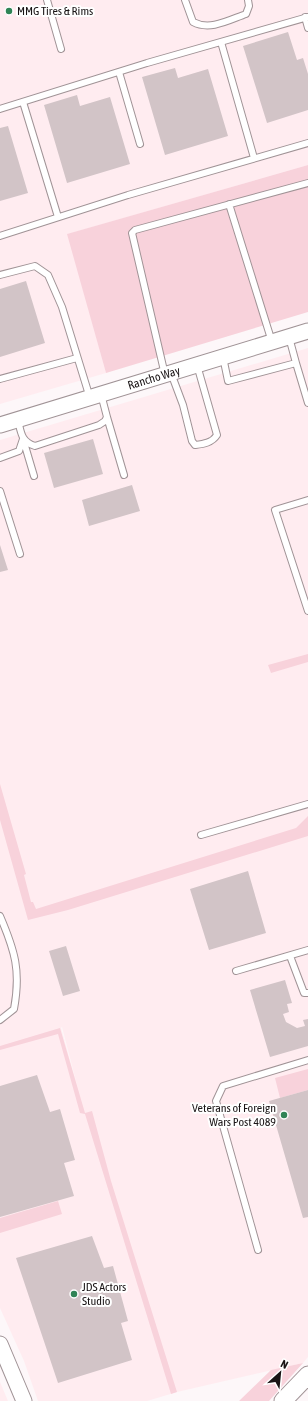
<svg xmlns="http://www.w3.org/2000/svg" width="308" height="1401" font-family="'Asap Condensed',sans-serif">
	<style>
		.built { fill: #ffecf0; fill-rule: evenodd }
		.green { fill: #f8d2db }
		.building { fill: #d2c4c7 }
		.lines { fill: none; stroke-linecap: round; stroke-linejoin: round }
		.service-casing { stroke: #a09396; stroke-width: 8 }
		.tertiary-casing { stroke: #a09396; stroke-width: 17 }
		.secondary-casing { stroke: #a09396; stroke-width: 19 }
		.service { stroke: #fff; stroke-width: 6 }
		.tertiary { stroke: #fff; stroke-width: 15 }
		.secondary { stroke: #fff; stroke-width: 17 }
		.poi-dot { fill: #308456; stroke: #fff; stroke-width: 1.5 }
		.labels { text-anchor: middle; stroke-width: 4; stroke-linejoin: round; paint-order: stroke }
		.poi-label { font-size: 12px; fill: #191415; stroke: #fff; text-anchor: start }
		.street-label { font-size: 12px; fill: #191415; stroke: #fff }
	</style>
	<rect width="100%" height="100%" fill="#fdf7f9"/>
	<!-- built -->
	<path class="built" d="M0 0H308V165L68 234 106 373 0 404Z
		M308 348V1357L303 1363 177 1392 147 1401H38L24 1361 0 1308V440ZM62 1027 77 1085 61 1028Z
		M0 1382 8 1401H0Z"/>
	<!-- green -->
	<path class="green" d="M308 165V312L106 373 67 234Z
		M308 654V662L271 673 268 665Z
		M0 784 26 874 24 875 31 902H33L36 909 296 828 308 816V836L68 910 28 920 0 820Z
		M60 1028 85 1113 92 1111 111 1181 177 1392 171 1394 85 1114 80 1113 58 1034 0 1050V1046Z
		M308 1069V1090L280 1098 275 1078Z
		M58 1201 62 1214 0 1233V1218Z
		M303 1363 269 1401H239L271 1370Z"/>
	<!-- building -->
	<path class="building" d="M288 32 297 60 303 58 308 74V110L267 123 243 46Z
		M175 68 178 78 208 69 228 136 165 155 142 77Z
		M77 95 80 106 110 97 130 164 67 183 44 105Z
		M8 126 28 193 0 201V128Z
		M26 281 45 343 0 357V289Z
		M93 439 103 474 54 488 44 453Z
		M132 485 140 511 89 526 82 500Z
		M0 545 8 570 0 572Z
		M248 871 266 933 209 950 190 889Z
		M66 946 80 991 63 996 49 951Z
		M285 980 292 1003 287 1004 289 1012 283 1014 286 1022 297 1028 305 1026 303 1020 308 1019V1046L270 1057 250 990Z
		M37 1075 50 1112 60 1109 75 1160 64 1163 74 1196 0 1217V1086Z
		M308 1090V1217L303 1218 269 1101Z
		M92 1236 104 1268 113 1266 128 1321 121 1323 132 1360 58 1383 16 1258Z"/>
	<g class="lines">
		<defs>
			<path id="service" d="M47 0 61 49
				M185 0 193 22C210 31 229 20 246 14L249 6 248 0
				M305 17 308 28
				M221 42 254 158
				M119 72 140 144
				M23 102 58 217
				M0 109 147 63 308 17
				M229 204 272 342
				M0 236 128 195 308 143
				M0 275 35 266 48 275 62 307 90 398
				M223 357 228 381 296 363 289 337
				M296 363 308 403
				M171 373 183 405 192 441 195 445C203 444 212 443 217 435L197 365
				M165 375 132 233 135 230 308 183
				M0 379 77 358
				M107 417 124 475
				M18 420C21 432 21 442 35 446L99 425 105 421 107 417 101 394
				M23 439 34 476
				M0 458 19 451 23 439
				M0 491 20 554
				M308 500 275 510 308 611
				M201 835 308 804
				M0 916C15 951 21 971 14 1009L0 1020
				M290 956 304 993H308
				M236 971 308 950
				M258 1250 216 1101 223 1086 308 1060"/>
			<g id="tertiary">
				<path id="s1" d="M0 425 308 331"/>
				<path d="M0 1344 24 1401"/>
			</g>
			<path id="secondary" d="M283 1401 308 1375"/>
		</defs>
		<!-- service casing -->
		<use href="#service" class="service-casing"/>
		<!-- tertiary casing -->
		<use href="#tertiary" class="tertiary-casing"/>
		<!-- secondary casing -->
		<use href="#secondary" class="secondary-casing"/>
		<!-- service -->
		<use href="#service" class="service"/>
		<!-- tertiary -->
		<use href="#tertiary" class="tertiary"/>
		<!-- secondary -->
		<use href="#secondary" class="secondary"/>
	</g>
	<!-- markers -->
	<g class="poi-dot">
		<circle cx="9" cy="11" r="4"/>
		<circle cx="284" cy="1115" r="4"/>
		<circle cx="74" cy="1294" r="4"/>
	</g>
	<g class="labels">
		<!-- poi labels -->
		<g class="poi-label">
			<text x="17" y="15">MMG Tires &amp; Rims</text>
			<text x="276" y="1112" text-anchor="end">Veterans of Foreign<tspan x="276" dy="14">Wars Post 4089</tspan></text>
			<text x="82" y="1291">JDS Actors<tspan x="82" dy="14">Studio</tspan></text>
		</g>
		<!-- street labels -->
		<g class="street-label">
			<text dy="4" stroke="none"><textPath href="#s1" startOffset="161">Rancho Way</textPath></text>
		</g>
	</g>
	<!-- north arrow -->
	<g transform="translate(280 1373) rotate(27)" stroke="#ffffff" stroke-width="3" paint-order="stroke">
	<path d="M0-3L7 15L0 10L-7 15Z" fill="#191415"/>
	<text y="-6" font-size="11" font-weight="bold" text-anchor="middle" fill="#191415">N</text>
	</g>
</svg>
